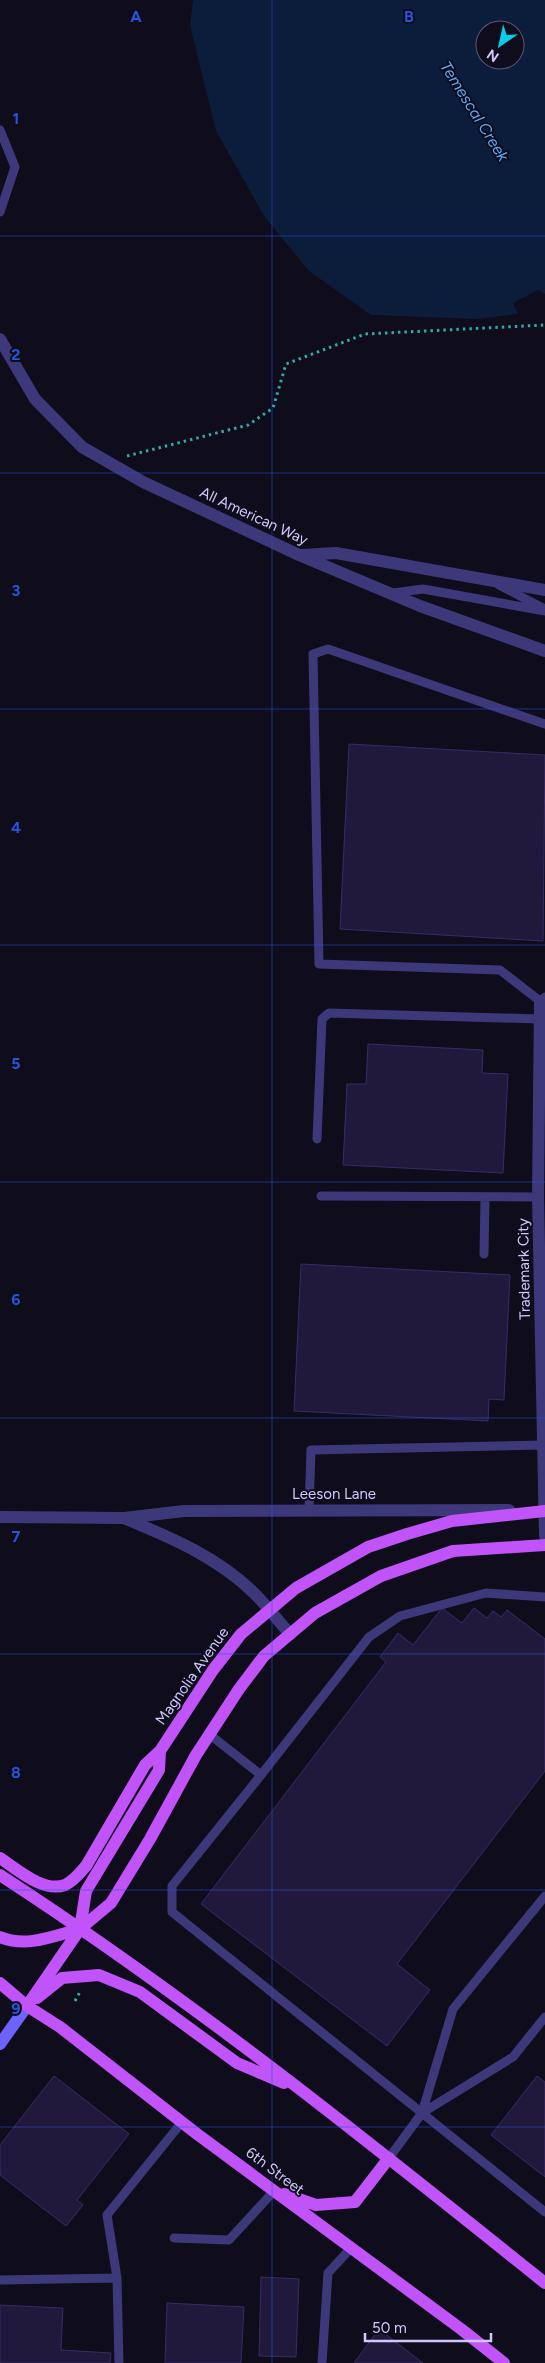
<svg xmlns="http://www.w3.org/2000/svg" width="545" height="2363" font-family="Figtree,sans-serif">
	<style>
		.water { fill: #0c1c3b; fill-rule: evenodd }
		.building { fill: #21193c; stroke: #392b67 }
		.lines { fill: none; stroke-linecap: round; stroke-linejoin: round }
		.path { stroke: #31a9a6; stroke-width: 3; stroke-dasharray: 2.5 4; stroke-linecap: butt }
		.service { stroke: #3d3879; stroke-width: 9 }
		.minor { stroke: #3d3879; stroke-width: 12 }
		.secondary { stroke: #6c63fa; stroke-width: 12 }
		.primary { stroke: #c054f9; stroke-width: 12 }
		.grid { fill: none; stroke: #2654da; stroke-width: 1; stroke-opacity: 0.55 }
		.labels { text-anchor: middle; stroke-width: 4; stroke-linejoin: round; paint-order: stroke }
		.street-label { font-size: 15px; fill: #d0c8fd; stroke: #0f0c1c }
		.water-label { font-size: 16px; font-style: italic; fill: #5aabf9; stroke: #0f0c1c }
		.grid-label { font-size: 16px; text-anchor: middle; font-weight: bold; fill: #2654da; stroke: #0f0c1c; stroke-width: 4; stroke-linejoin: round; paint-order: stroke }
	</style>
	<rect width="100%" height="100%" fill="#0f0c1c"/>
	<!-- water -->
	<path class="water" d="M193 0H545V294L538 290 513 303 518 314 478 319 371 315 309 271 264 216 216 131 190 26ZM485 30H515V60H485Z"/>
	<!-- building -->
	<path class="building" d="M349 744 545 755 543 941 340 929Z
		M368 1044 483 1050 482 1073 508 1074 503 1173 343 1165 347 1084H366Z
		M301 1264 510 1275 504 1400 489 1399 488 1421 294 1411Z
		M442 1608 462 1623 474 1608 487 1618 493 1611 501 1617 507 1610 545 1639V1771L397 1964 430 1990 387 2046 201 1904 386 1662 380 1657 398 1633 413 1645Z
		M54 2076 129 2134 77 2200 83 2205 66 2226 0 2175V2145Z
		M537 2076 545 2082V2177L491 2135Z
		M261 2277 299 2279 296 2357 259 2356Z
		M167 2303 244 2307 241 2363H165Z
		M0 2305 63 2308 61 2350 111 2353 110 2363H0Z
		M379 2329 423 2363H354Z"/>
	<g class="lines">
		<!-- path -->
		<path class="path" d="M127 456 248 425 273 408 286 364 365 334 545 325
			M75 2001 81 1990"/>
		<!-- service -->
		<path class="service" d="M0 130 15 167 0 212
			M499 585 543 608
			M393 593 423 589 545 611
			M545 724 328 649 313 654 319 964 500 970 540 1001 545 997
			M317 1139 322 1019 329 1013 540 1019
			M321 1196 538 1197
			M484 1254 485 1197
			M309 1510 311 1450 543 1445
			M209 1734 261 1775 172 1886V1912L545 2212
			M261 1775 369 1637 400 1616 486 1593 545 1597
			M422 2113 513 2057 545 2017
			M389 2158 422 2113 453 2009 545 1896
			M174 2238 229 2240 274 2191
			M117 2278 119 2363
			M0 2280 117 2278 107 2215 182 2122
			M322 2363 328 2273 351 2248"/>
		<!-- minor -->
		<path class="minor" d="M0 339 35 399 82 447 143 482 299 555 420 606 545 651
			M302 555 336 553 545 590
			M540 1001 538 1197 545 1536
			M0 1517 124 1518 184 1511 509 1510
			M126 1519C172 1538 219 1558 255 1594 267 1606 278 1621 290 1634"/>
		<!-- secondary -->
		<path class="secondary" d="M0 2044 27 2006"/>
		<!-- primary -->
		<path class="primary" d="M0 1858C17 1869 43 1893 65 1885 74 1881 80 1873 86 1866L145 1765 160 1751
			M0 1875C191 1999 368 2141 545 2283
			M80 1929 86 1891 159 1770 160 1751 213 1670 241 1634 296 1588 368 1547 407 1534 452 1521 545 1511
			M0 1937C27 1948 53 1936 80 1929
			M0 1983 27 2006 60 2027 197 2134 461 2329 504 2363
			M37 1998 62 1978 99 1975 140 1992 237 2063 284 2083
			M27 2006 80 1929 111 1903 150 1839 196 1755 239 1689 264 1656 315 1613 381 1576 453 1551 545 1545
			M284 2194 316 2205 355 2202 389 2158"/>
	</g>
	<!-- grid -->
	<path class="grid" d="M272 0V2363M0 236H545M0 473H545M0 709H545M0 945H545M0 1182H545M0 1418H545M0 1654H545M0 1890H545M0 2127H545"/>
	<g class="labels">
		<!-- street labels -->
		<g class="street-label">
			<text transform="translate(254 516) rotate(25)" y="5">All American Way</text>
			<text transform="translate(524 1269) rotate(-91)" y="5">Trademark City</text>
			<text x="334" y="1499">Leeson Lane</text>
			<text transform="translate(192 1676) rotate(-55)" y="5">Magnolia Avenue</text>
			<text transform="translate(275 2171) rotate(37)" y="5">6th Street</text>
		</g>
		<!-- water labels -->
		<g class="water-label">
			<text transform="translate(475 111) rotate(58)" y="6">Temescal Creek</text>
		</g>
	</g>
	<g class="grid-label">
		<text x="136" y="22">A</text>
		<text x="409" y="22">B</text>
		<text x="16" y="124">1</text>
		<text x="16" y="360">2</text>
		<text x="16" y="596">3</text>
		<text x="16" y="833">4</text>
		<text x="16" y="1069">5</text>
		<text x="16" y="1305">6</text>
		<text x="16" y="1542">7</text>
		<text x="16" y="1778">8</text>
		<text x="16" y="2014">9</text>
	</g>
	<!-- north arrow -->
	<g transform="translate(500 45) rotate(214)"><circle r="24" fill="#0f0c1c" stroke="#5c5776"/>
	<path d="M0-4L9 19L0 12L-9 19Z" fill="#08ccea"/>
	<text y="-8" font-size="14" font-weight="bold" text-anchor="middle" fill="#d0c8fd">N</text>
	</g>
	<!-- scale -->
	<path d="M365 2333v8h126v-8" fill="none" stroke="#d0c8fd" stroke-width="2.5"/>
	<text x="372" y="2333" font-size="15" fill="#d0c8fd" stroke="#0f0c1c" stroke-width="4" paint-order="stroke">50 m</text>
</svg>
